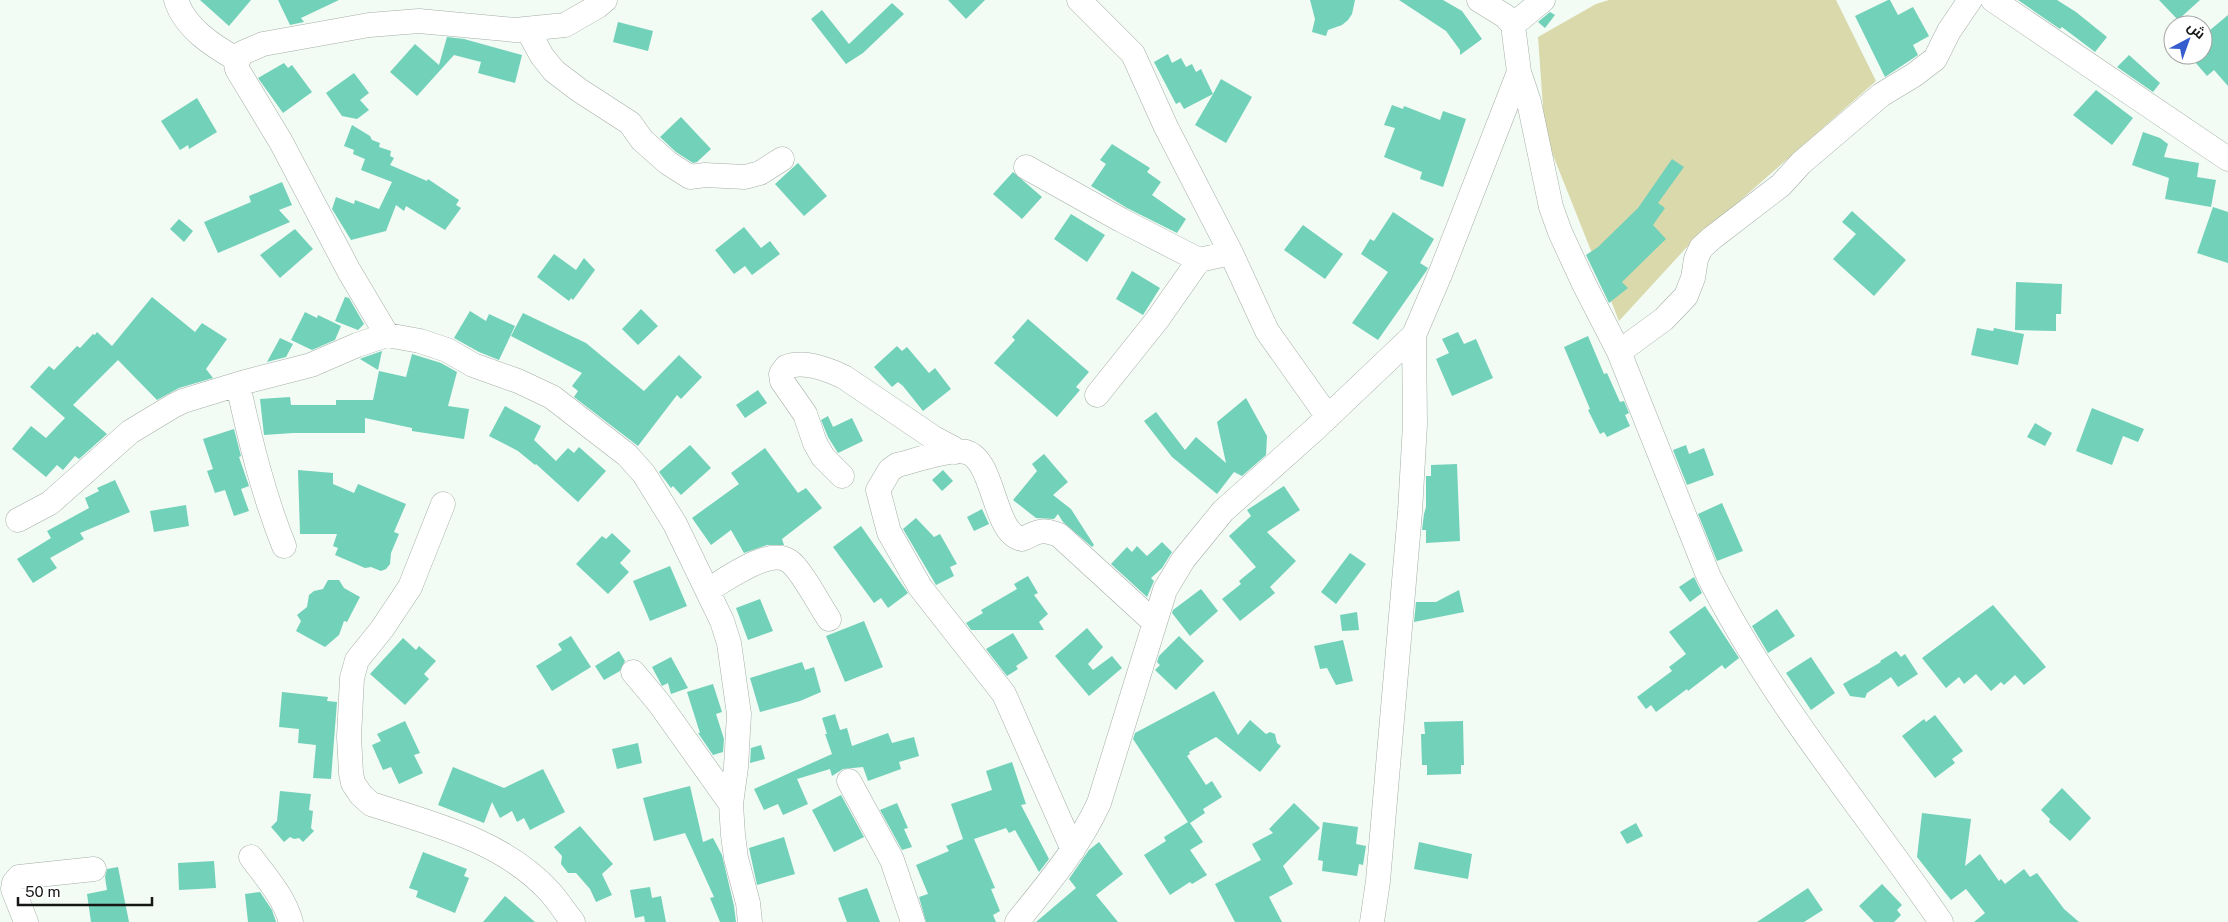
<svg xmlns="http://www.w3.org/2000/svg" width="2228" height="922" font-family="'Public Sans',Cairo,sans-serif">
	<style>
		.green { fill: #dad9ab }
		.building { fill: #72d1b9 }
		.lines { fill: none; stroke-linecap: round; stroke-linejoin: round }
		.minor-casing { stroke: #a5aea7; stroke-width: 25 }
		.minor { stroke: #fff; stroke-width: 24 }
	</style>
	<rect width="100%" height="100%" fill="#f2fbf4"/>
	<!-- green -->
	<path class="green" d="M1609 0H1836L1876 81 1686 248 1619 321 1545 135 1538 37 1596 4Z"/>
	<!-- building -->
	<path class="building" d="M200 0H251L229 26Z
		M278 0H339L301 18 304 22 290 25Z
		M948 0H985L966 19Z
		M1310 0H1355L1352 14 1348 20 1342 25 1328 30 1326 36 1312 32 1315 19Z
		M1399 0H1443L1462 11 1482 39 1460 55V50L1446 31Z
		M1888 0H1890L1898 15 1913 7 1929 36 1913 45 1918 55 1885 77 1855 16Z
		M2018 0H2057L2076 12 2107 37 2095 52 2062 27 2060 29Z
		M2159 0H2200L2178 20Z
		M892 3 904 14 863 53 846 64 811 19 822 10 849 44Z
		M1550 12 1555 15 1545 28 1538 22Z
		M2228 15V86L2214 70 2207 76 2189 55H2203V36Z
		M618 22 653 31 648 51 613 42Z
		M447 37 464 39 522 55 515 83 478 73 481 62 454 55 417 96 390 72 415 44 439 65Z
		M1168 54 1172 63 1181 58 1186 67 1192 64 1196 72 1201 69 1213 94 1221 79 1252 97 1226 143 1195 125 1213 94 1184 109 1180 102 1176 104 1154 62Z
		M2129 55 2160 83 2153 92 2117 67Z
		M284 63 288 68 292 65 312 92 283 113 258 78Z
		M354 73 369 93 360 100 369 110 357 119 342 116 326 93Z
		M2096 90 2133 118 2112 145 2073 115Z
		M197 98 217 132 189 149 188 145 180 150 161 121Z
		M1392 105 1403 109 1404 106 1440 120 1443 111 1466 119 1443 187 1420 179 1422 172 1384 157 1395 128 1384 125Z
		M681 117 711 149 697 162 693 163 676 152 660 137Z
		M352 125 370 136 372 140 380 143 379 147 391 151 390 156 394 158 390 165 427 181 428 179 459 200 456 205 461 208 445 230 406 206 404 211 396 205 386 231 351 240 332 209 336 197 354 204 355 200 379 209 392 182 361 170 365 159 353 154 354 150 344 146Z
		M2143 132 2160 138 2168 144 2164 157 2199 163 2197 177 2216 180 2211 207 2165 199 2169 178 2132 165Z
		M1112 144 1150 168 1147 172 1161 182 1152 195 1186 219 1177 233 1127 208 1091 186 1106 164 1100 160Z
		M1672 159 1684 167 1658 203 1665 208 1653 225 1666 239 1622 282 1628 288 1609 303 1586 255 1598 247 1638 208Z
		M798 163 827 196 804 216 775 184Z
		M1013 172 1042 197 1022 219 993 194Z
		M282 182 292 205 279 210 290 222 218 253 204 222 251 202 249 196Z
		M2213 207 2228 212V263L2197 253Z
		M1852 211 1906 260 1874 296 1833 259 1856 234 1842 222Z
		M1393 212 1434 239 1420 263 1428 268 1427 270 1378 340 1352 323 1388 272 1361 254 1370 239 1374 241Z
		M1071 214 1105 235 1087 262 1054 239Z
		M179 219 193 231 184 242 170 229Z
		M1303 225 1343 254 1325 279 1284 250Z
		M744 227 761 248 770 241 780 254 752 275 745 266 734 274 715 250Z
		M295 229 313 249 280 278 260 255Z
		M554 254 576 270 584 258 595 270 573 300 571 298 569 301 537 277Z
		M1132 271 1160 288 1143 315 1116 299Z
		M2016 282 2062 284 2061 314H2056V331L2015 330Z
		M152 297 195 332 202 323 227 339 206 369 213 378 179 388 157 400 118 360 73 405 107 434 79 459 75 456 63 470 57 465 46 477 12 449 31 426 46 438 65 418 30 387 49 366 54 370 77 346 80 348 93 334 95 335 97 332 112 346Z
		M345 297 349 298 364 324 358 330 335 321Z
		M641 309 658 326 638 345 622 329Z
		M470 311 486 321 489 314 515 326 499 360 479 352 454 338Z
		M305 312 317 318 318 315 341 326 335 340 312 350 291 340Z
		M523 313 586 343 644 391 679 355 702 377 681 399 677 395 638 446 574 397 578 391 572 386 582 373 511 336Z
		M1028 319 1089 372 1076 387 1080 390 1057 417 994 363 1015 340 1012 337Z
		M1977 328 1993 331 1994 328 2024 334 2018 365 1971 355Z
		M1458 332 1464 344 1476 339 1493 378 1452 396 1436 359 1449 353 1442 339Z
		M1588 336 1604 374 1607 373 1620 402 1624 401 1629 413 1625 415 1630 426 1607 437 1604 432 1600 434 1588 410 1590 409 1564 347Z
		M280 338 293 344 286 357 267 362Z
		M897 346 902 351 907 347 929 373 935 368 951 389 923 411 903 386 898 382 892 387 874 367Z
		M382 351 378 370 360 359 362 358Z
		M412 354 441 363 457 372 448 406 469 409 464 439 412 431V428L365 418V433H293L264 435 260 399 290 397 291 405H336V400H373L379 371 406 377Z
		M758 390 767 403 745 418 736 405Z
		M1246 398 1267 436 1266 455 1242 476 1234 472 1217 494 1172 457 1144 421 1156 412 1185 450 1196 437 1226 463 1217 422Z
		M505 406 541 426 534 440 556 461 568 448 574 453 579 447 606 471 578 502 536 464 535 465 518 451 489 436Z
		M2092 408 2144 429 2138 442 2123 436 2112 465 2076 451Z
		M828 416 833 427 852 418 863 441 838 453 828 437 821 420Z
		M2035 423 2052 433 2045 446 2027 437Z
		M234 429 241 456 239 457 249 486 241 489 249 511 234 516 225 490 215 493 207 471 213 469 203 439Z
		M690 445 711 468 681 495 673 486 671 488 659 472Z
		M1686 445 1689 454 1704 448 1714 475 1687 485 1673 450Z
		M765 448 798 493 806 488 822 508 782 539 784 545H767L744 553 731 530 711 545 692 518 739 484 731 473Z
		M1044 454 1068 482 1053 495 1071 509 1094 545 1092 547 1063 522 1058 514 1054 519 1036 518 1013 500 1037 471 1032 464Z
		M1457 464 1460 541 1426 543V530H1422L1424 514 1426 507V476H1431V465Z
		M298 470 333 473V484L354 493 358 484 406 504 394 532 399 534 391 553 390 564 386 569 381 571 371 567 365 568 335 555 338 548 333 546 337 534H300Z
		M943 470 953 481 942 491 932 480Z
		M115 480 130 512 80 533 84 539 50 558 57 568 33 583 17 559 51 538 47 531 89 508 85 498 99 491 97 488Z
		M1284 486 1300 510 1267 532 1296 561 1270 587 1275 593 1240 621 1222 599 1241 584 1239 581 1256 567 1229 536 1251 516 1247 510Z
		M1722 503 1743 551 1717 561 1698 514Z
		M186 505 189 526 154 532 150 511Z
		M982 509 989 524 974 531 967 517Z
		M916 518 934 537 940 534 957 564 950 567 954 576 936 585 903 529Z
		M861 526 908 593 888 608 881 598 874 603 833 547Z
		M612 533 631 551 620 563 629 572 608 594 576 564 602 536 606 539Z
		M1162 542 1172 552 1162 568 1151 578 1154 581 1147 597 1111 564 1127 547 1132 552 1137 546 1147 556Z
		M1350 553 1366 564 1336 604 1321 592Z
		M670 566 687 606 650 621 633 581Z
		M1028 576 1038 593 1034 595 1048 614 1039 622 1044 630H971L966 623 983 613 981 610 1017 589 1014 584Z
		M1694 577 1702 593 1690 602 1679 587Z
		M328 580H339L344 588 360 597 347 622 344 621 339 635 325 647 296 631 301 621 297 615 307 607 309 595 314 591 323 589Z
		M1201 589 1218 611 1190 636 1172 613 1173 610Z
		M1459 590 1464 612 1414 622 1416 602H1436Z
		M760 599 773 631 748 640 736 608Z
		M1993 605 2046 667 2024 685 2015 675 2004 685 2001 682 1991 691 1976 674 1964 684 1959 677 1946 688 1922 658Z
		M1705 606 1739 658 1725 669 1722 665 1688 691 1687 689 1656 712 1651 705 1646 709 1637 697 1672 671 1669 667 1686 654 1669 632Z
		M1777 609 1795 636 1768 653 1752 626Z
		M1357 612 1359 630 1342 631 1340 615Z
		M864 621 883 667 845 682 826 636Z
		M1087 628 1103 647 1088 664 1093 670 1112 656 1122 668 1089 696 1055 656Z
		M1013 633 1028 658 1016 666 1018 669 1007 676 986 649Z
		M571 636 591 667 552 691 536 666 562 650 558 644Z
		M1179 636 1204 661 1176 690 1155 670 1160 665 1157 662 1159 656Z
		M403 638 416 650 419 646 436 661 424 674 429 679 405 705 370 674Z
		M1343 640 1353 681 1336 685 1327 668 1320 669 1314 646Z
		M619 651 625 661 620 671 604 680 595 666Z
		M1896 651 1901 657 1905 654 1918 674 1898 687 1891 677 1867 693 1865 698 1850 696 1843 684 1881 662 1880 661Z
		M671 657 688 688 671 694 668 683 662 686 652 667Z
		M1811 657 1835 693 1811 710 1786 673Z
		M802 662 805 670 814 667 821 692 800 701 760 712 750 678Z
		M713 684 722 712 716 714 724 739 723 752 713 755 698 733H700L687 692Z
		M1214 691 1238 735 1250 720 1266 734 1270 732 1275 734 1277 743 1281 746 1260 772 1216 737 1189 752 1190 754 1187 756 1206 785 1212 781 1222 797 1203 809 1205 813 1190 823 1203 842 1190 850 1207 875 1192 884 1190 882 1170 895 1144 855 1166 841 1164 837 1188 822 1133 739 1135 733Z
		M282 692 328 697 327 701 337 702 331 779 313 778 316 745 298 743 299 729 279 727Z
		M835 714 840 730 847 728 852 746 888 733 892 743 914 737 919 756 899 762 901 769 868 781 863 767 843 769 832 776 830 769 797 779 808 804 783 815 778 804 764 810 754 789 794 771 797 779 794 771 832 754 825 734H827L822 718Z
		M1935 715 1963 751 1952 759 1955 763 1935 778 1902 736 1924 719 1926 722Z
		M405 721 420 753 414 755 423 773 399 784 391 767 383 770 372 745 381 741 377 734Z
		M1463 721 1464 765H1461V774L1427 775V765H1422L1421 734H1425L1424 722Z
		M638 743 642 763 617 769 612 749Z
		M761 745 765 759 750 763 751 748Z
		M1012 762 1026 804 1021 805 1049 859 1039 872 1015 830 1009 833 1006 828 974 839 995 888 991 889 1000 911 993 915 996 922H926L919 897 928 894 916 865 949 851 946 846 963 839 951 804 992 790 986 771Z
		M453 767 504 788 543 769 565 812 530 830 524 818 517 822 512 811 500 818 492 802 484 823 438 805Z
		M690 786 703 842 713 838 722 855 734 906 736 922H720L710 898 714 897 685 833 654 841 643 798Z
		M2062 788 2091 818 2070 841 2049 822 2050 819 2041 810Z
		M280 791 311 794 309 810 313 811 311 828 314 831 303 842 299 838 294 839 290 837 284 842 271 827 277 821Z
		M841 795 864 837 834 852 812 810Z
		M897 803 908 828 904 829 912 847 902 850 880 810Z
		M1294 803 1320 828 1283 866 1293 884 1269 897 1282 922H1235L1215 884 1261 860 1252 844 1273 833 1269 829Z
		M1922 813 1971 819 1965 866 1980 854 1999 881 2001 879 2005 884 2024 869 2030 877 2037 873 2064 909 2079 922H1974L1985 913 1966 889 1951 900 1917 857Z
		M1323 822 1358 827 1356 844 1366 846 1363 865 1359 864 1357 876 1322 871 1323 861 1318 860Z
		M1636 823 1643 836 1627 844 1620 832Z
		M580 826 613 864 602 874 612 895 596 902 590 889 576 873H568L561 864 562 856 554 847Z
		M784 837 795 874 757 885 749 848Z
		M1099 842 1123 874 1096 895 1118 922H1036L1076 888 1069 879 1089 850Z
		M1419 842 1472 854 1468 879 1414 869Z
		M423 852 467 869 464 876 469 878 455 913 416 897 418 891 409 888Z
		M214 861 216 888 179 890 178 863Z
		M118 867 129 922H91L87 894 107 890 105 877 107 869Z
		M1882 884 1902 905 1897 910 1901 915 1894 922H1874L1859 906Z
		M650 887 652 898 661 896 666 922H645L644 916 635 918 630 890Z
		M867 888 880 922H847L838 898Z
		M1808 888 1823 910 1804 922H1757Z
		M260 892 272 910 276 922H248L245 894Z
		M505 896 535 922H483Z"/>
	<g class="lines">
		<defs>
			<path id="minor" d="M176 0C185 28 213 46 238 60
				M1079 0 1133 54 1166 127 1231 253 1267 331 1328 417
				M1993 0 2228 159
				M1513 25 1543 0
				M527 29 542 56 554 71 579 90 630 123 642 140 668 163 690 177 705 175 745 177 760 173 782 159
				M1519 72 1529 102 1551 207 1560 232 1584 284 1619 352 1708 575C1770 699 1863 808 1941 922
				M1026 167 1121 220 1199 260
				M387 335 349 271 281 142 237 69 236 64 242 53 263 44 369 25 419 21 515 30 565 25 598 6 605 0
				M1619 352 1664 319 1686 296 1693 278 1696 259 1701 248 1712 238 1781 185 1801 163 1881 95 1914 75 1935 59 1949 31 1970 0
				M238 385C250 439 263 494 284 546
				M1097 395 1157 320 1199 260 1231 253
				M842 476 823 457 815 443 805 414 782 381 781 374 786 367C804 360 827 369 844 377L934 438 953 448 955 452
				M443 504 410 587 382 629 357 660 352 678 349 737 351 773 353 783 361 795 371 804C433 824 504 841 550 892 558 901 565 912 573 922
				M18 520 50 503 130 432 173 406 183 401 245 382 311 365 357 345 387 335 420 341 447 350 473 365 518 381 552 397 627 455 644 474 675 524 722 621 729 643 739 714 736 767 731 804 733 835 736 858 748 903 750 922
				M708 590C727 579 769 547 789 561 801 569 820 606 829 619
				M633 672 659 703 731 804
				M849 781 892 860 913 922
				M1073 850 1004 694 920 587 889 532 878 490 890 470 897 465C914 461 950 448 966 452 995 460 993 534 1022 539 1039 532 1039 528 1059 535L1155 623
				M251 857C266 877 284 897 291 922
				M26 922 13 889 14 883 19 877 94 869
				M1017 922C1049 882 1077 850 1099 803L1165 590 1183 560 1223 511 1314 430 1414 335
				M1372 922 1378 881 1410 512 1415 424 1414 335 1441 272 1519 72 1513 25 1505 16 1479 0"/>
		</defs>
		<!-- minor casing -->
		<use href="#minor" class="minor-casing"/>
		<!-- minor -->
		<use href="#minor" class="minor"/>
	</g>
	<!-- north arrow -->
	<g transform="translate(2188 40) rotate(41)"><circle r="24" fill="#ffffff" stroke="#a1a2a1"/>
	<path d="M0-4L9 19L0 12L-9 19Z" fill="#355dcd"/>
	<text y="-8" font-size="14" font-weight="bold" text-anchor="middle" fill="#141714">ش</text>
	</g>
	<!-- scale -->
	<path d="M18 897v8h134v-8" fill="none" stroke="#141714" stroke-width="2.5"/>
	<text x="25" y="897" font-size="15" fill="#141714" stroke="#ffffff" stroke-width="4" paint-order="stroke">50 m</text>
</svg>
